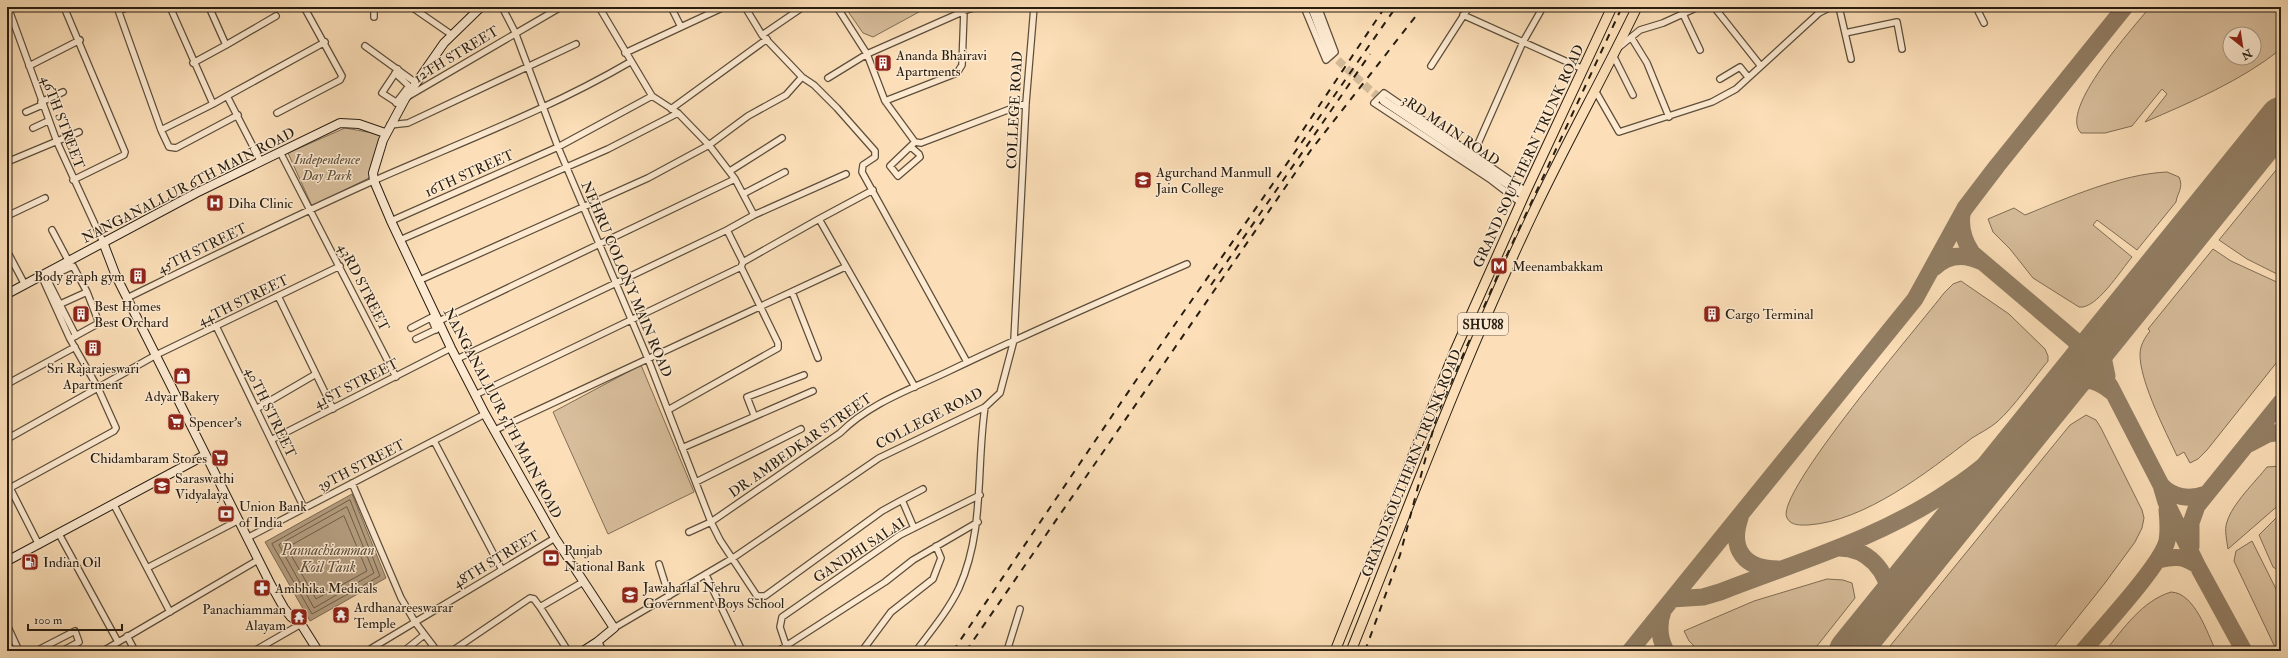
<svg xmlns="http://www.w3.org/2000/svg" width="2288" height="658" font-family="'IM FELL Double Pica',serif">
	<style>
		.green { fill: #d8be9c; stroke: #806e56; fill-rule: evenodd }
		.water { fill: #b49d7f; stroke: #7c6a53 }
		.lines { fill: none; stroke-linecap: round; stroke-linejoin: round }
		.shore { stroke: #6e5d48; stroke-width: 1 }
		.taxiway { stroke: #927e64; stroke-width: 17 }
		.runway { stroke: #927e64; stroke-width: 42 }
		.secondary-tunnel { stroke: #d1b897; stroke-width: 8; stroke-dasharray: 8 4; stroke-linecap: butt }
		.street-casing { stroke: #5c4e3b; stroke-width: 8 }
		.secondary-casing { stroke: #271d11; stroke-width: 10 }
		.primary-casing { stroke: #271d11; stroke-width: 11 }
		.street { stroke: #fdead1; stroke-width: 5.5 }
		.secondary { stroke: #fdead1; stroke-width: 8 }
		.primary { stroke: #fcdfb8; stroke-width: 9 }
		.rail { stroke: #271d11; stroke-width: 2; stroke-dasharray: 7 7; stroke-linecap: butt }
		.labels { text-anchor: middle; stroke-width: 3; stroke-linejoin: round; paint-order: stroke }
		.shield { fill: #fdead1; stroke: #675a4b; stroke-width: 1 }
		.shield-label { font-size: 13px; font-weight: bold; fill: #271d11 }
		.street-label { font-size: 14px; fill: #271d11; stroke: #fdead1 }
		.poi-label { font-size: 14px; fill: #271d11; stroke: #fdead1; text-anchor: start }
		.park-label { font-size: 14px; font-style: italic; fill: #5c4d3b; stroke: #fdead1 }
		.water-label { font-size: 15px; font-style: italic; fill: #5f503d; stroke: #fdead1 }
	</style>
	<rect width="100%" height="100%" fill="#fcdfb8"/>
	<filter id="stains"><feTurbulence type="fractalNoise" baseFrequency=".005" numOctaves="4"/><feColorMatrix values="0 0 0 0 .2 0 0 0 0 .09 0 0 0 0 .02 0 0 0 .5 -.17"/></filter>
	<radialGradient id="worn" r=".72"><stop offset=".6" stop-color="#630" stop-opacity="0"/><stop offset="1" stop-color="#630" stop-opacity=".3"/></radialGradient>
	<!-- green -->
	<path class="green" d="M845 7H928L873 37 863 33Z
		M2150 7H2281V49C2241 81 2191 102 2145 122L2167 94 2162 89 2132 126 2105 133H2081C2058 110 2134 27 2150 7ZM2230 34H2254V58H2230Z
		M345 128 384 135 371 177 312 206 288 153Z
		M2281 164V276L2247 259 2219 240Z
		M2167 172 2179 177C2184 188 2177 193 2176 202L2137 250 2097 220 2093 225 2132 257C2121 270 2096 310 2079 307L2033 278 2010 249 1993 232 1988 219 2014 208 2025 215C2067 198 2121 174 2167 172Z
		M2213 249 2231 261 2281 284V357L2207 450 2198 459 2190 463 2184 452 2177 456C2166 432 2134 371 2141 347 2143 341 2146 336 2150 331L2148 329Z
		M1961 281 2009 314 2045 349 2048 356V361C2033 379 2014 407 1997 422 1990 428 1980 433 1972 438 1927 472 1866 521 1808 525 1801 525 1791 526 1787 518 1773 495 1923 321 1944 293L1953 284Z
		M641 365 694 492 608 534 553 412Z
		M2086 415 2096 420 2101 428 2142 510 2144 518 2142 528 2135 542 2105 583 2051 651H1886L2070 425Z
		M2281 466V503L2228 549C2227 541 2224 530 2227 522 2232 504 2256 481 2267 467Z
		M2281 513V572L2273 567 2259 535Z
		M2252 541 2281 599V651H2277L2273 643 2234 561 2236 551Z
		M1827 579 1843 580 1852 583 1855 598 1813 651H1699L1689 641 1684 631 1754 601Z
		M2171 592C2195 593 2207 633 2216 651H2105C2124 628 2142 601 2171 592Z"/>
	<!-- water -->
	<path class="water" d="M352 494 386 578 310 621 265 542Z"/>
	<g class="lines">
		<!-- shore -->
		<path class="shore" d="M350 500 380 576 312 614 272 544Z
			M347 507 374 573 314 608 279 545Z
			M344 516 367 571 316 599 287 548Z"/>
		<!-- taxiway -->
		<path class="taxiway" d="M1962 214C1960 228 1964 241 1972 253L2085 349 2110 386 2161 485 2166 502 2197 565 2244 651
			M1934 268C1948 254 1964 253 1982 262
			M2075 340 2080 352 2076 372
			M2107 376 2103 357 2109 332
			M2061 391C2082 378 2092 376 2112 392
			M2249 444 2268 434 2281 432
			M2161 485C2173 498 2190 500 2206 494
			M1740 518C1729 550 1745 569 1778 569
			M2191 547V523L2197 506 2281 402
			M1837 548C1868 547 1888 571 1891 601
			M2158 560C2176 556 2182 556 2197 565
			M1672 599 1703 597 1720 592C1797 562 1880 538 1949 491 1983 469 2013 441 2042 414
			M1663 611C1658 625 1659 638 1666 651
			M1630 651 1915 299 1965 208 1997 166 2125 7
			M2083 651C2102 628 2161 565 2167 541 2169 530 2168 520 2167 510"/>
		<!-- runway -->
		<path class="runway" d="M1850 651 2281 118"/>
		<!-- secondary-tunnel -->
		<path class="secondary-tunnel" d="M1329 52 1370 90 1384 101"/>
		<defs>
			<path id="street" d="M8 7 57 142 103 242
				M64 7 125 152 124 155 73 180
				M117 7 161 130 169 147 176 148 238 115
				M170 7 213 104 227 96
				M209 7 226 45 276 16
				M374 7V17
				M502 7 515 32 558 147 648 359 711 522 720 540 757 596H765L882 511 902 500 914 528
				M599 7 652 96 678 113 709 145 735 179 754 215 727 230
				M671 7 681 27
				M745 7 762 35 802 77 814 85 837 108 875 151V157L863 165 862 172 967 362
				M837 7 867 54 885 101 915 142 921 143 1026 103
				M1304 7 1326 60 1335 52 1318 7
				M1714 7 1760 65
				M1839 7 1851 59
				M1976 7 1984 23
				M413 8 452 35
				M119 11 128 7
				M1683 14 1700 50
				M1463 15 1583 69
				M1845 33 1897 22 1902 49
				M762 35 803 7
				M1631 37 1647 63 1669 117
				M365 46 416 83
				M1618 48 1640 30 1663 23 1698 7
				M625 53 724 7
				M1614 57 1633 95
				M193 63 226 45
				M29 66 80 40
				M1431 66 1469 7
				M398 69 382 93 402 106
				M395 73 409 86 396 103
				M828 78 867 54 969 9 978 7
				M1720 79 1740 67 1748 77
				M1596 92 1619 132 1712 102 1736 89 1819 13 1831 7
				M407 97 561 7
				M885 101 957 73 962 65 964 11
				M41 102 63 92
				M671 109 767 39
				M26 112 42 105
				M277 113 340 80 342 76 304 7
				M390 125 408 123 576 44
				M33 128 48 121
				M161 130 213 104
				M911 147 919 154 920 157 898 176 890 166 915 142
				M280 152 396 377
				M1473 155 1523 42 1543 7
				M7 162 79 132
				M261 162 227 96 325 42
				M730 171 782 138
				M873 190 819 219 915 387
				M743 194 785 172
				M1521 203 1491 180 1374 103 1384 93 1526 191
				M754 215 846 174
				M7 216 45 198
				M391 221 558 147 652 96
				M52 230 69 262
				M400 240 608 149 678 113
				M7 251 24 283
				M743 262 819 219
				M45 275 76 336
				M47 278 73 266 87 292
				M420 280 648 178 709 145 748 116 786 95 802 77
				M792 292 818 358
				M278 296 333 409
				M127 298C209 258 290 218 373 181 459 143 548 110 630 62
				M56 306 87 292 99 323 70 339
				M431 318 436 330
				M439 321 735 179
				M216 326 304 508
				M411 328 436 315
				M416 339 441 327
				M457 359 727 230 743 262 741 267 778 343V348L668 410
				M7 384 75 347
				M475 395 741 267
				M256 409 316 374
				M754 415 747 397 804 375
				M495 430 845 267
				M7 439 156 355 340 266
				M271 440 451 348
				M434 441 502 570
				M682 448 813 391
				M7 482 39 545
				M696 482 801 429
				M352 483 401 598 415 622 437 651
				M10 488 114 431 116 428 98 388 70 339 42 277
				M902 500 923 489
				M114 505 170 612
				M689 532 711 522 840 433C870 403 909 390 947 372 1026 334 1106 299 1187 264
				M59 534 118 642
				M247 538 485 414
				M659 564 669 596
				M147 568 237 521
				M706 575 742 651
				M540 607 568 651
				M7 625 19 651
				M614 628 733 558 879 458 985 407 1000 393 1014 340 1026 103 1034 7
				M127 636 135 651
				M36 651 75 631 79 642 62 651
				M103 651 258 560
				M254 651 301 624
				M367 651 555 538
				M404 651 424 635
				M452 651 530 598 534 599 540 607 583 582
				M778 651 885 582 913 560 978 522
				M788 651 780 627 782 617 900 535 980 495
				M862 651 891 612 933 579 941 558 936 546
				M916 651C931 631 948 611 959 588 985 530 976 468 985 407
				M1007 651 1020 609"/>
			<path id="secondary" d="M481 7 444 43 405 99 383 140 373 173 374 181 391 221 451 348 485 414 555 538 614 628 597 642 583 651
				M1312 7 1329 52
				M1384 101 1524 195
				M103 242 116 276 271 585 284 608 291 617 301 624 318 651
				M7 294 196 193 340 123 359 124 385 133
				M7 561 205 455
				M597 642 602 651"/>
			<path id="primary" d="M1335 651 1454 353 1526 191 1612 7
				M1351 651C1410 504 1465 356 1533 213 1566 143 1604 76 1637 7"/>
		</defs>
		<!-- street casing -->
		<use href="#street" class="street-casing"/>
		<!-- secondary casing -->
		<use href="#secondary" class="secondary-casing"/>
		<!-- primary casing -->
		<use href="#primary" class="primary-casing"/>
		<!-- street -->
		<use href="#street" class="street"/>
		<!-- secondary -->
		<use href="#secondary" class="secondary"/>
		<!-- primary -->
		<use href="#primary" class="primary"/>
		<!-- rail -->
		<path class="rail" d="M1295 142 1385 7
			M1211 285 1370 54
			M953 651 1139 376 1396 7
			M966 651 1311 150 1423 7
			M1365 651 1400 555 1437 415 1500 270 1622 7"/>
	</g>
	<!-- icons -->
	<defs>
		<symbol id="building-square" viewBox="-11 -11 22 22"><rect x="-9" y="-9" width="18" height="18" rx="4" fill="#8f2418" stroke="#fdead1"/><path d="M-4-6H4V6H1V3H-1V6H-4ZM-2.5-4.3h1.7v1.8h-1.7ZM.8-4.3h1.7v1.8H.8ZM-2.5-1h1.7V.8h-1.7ZM.8-1h1.7V.8H.8Z" fill="#fff"/></symbol>
		<symbol id="university-square" viewBox="-11 -11 22 22"><rect x="-9" y="-9" width="18" height="18" rx="4" fill="#8f2418" stroke="#fdead1"/><path d="M0-5L7-2L0 1L-7-2ZM-4 1L0 2.5L4 1V4Q0 6-4 4Z" fill="#fff"/></symbol>
		<symbol id="hospital-square" viewBox="-11 -11 22 22"><rect x="-9" y="-9" width="18" height="18" rx="4" fill="#8f2418" stroke="#fdead1"/><path d="M-5-5h3v3.5h4V-5h3V5h-3V1.5h-4V5h-3Z" fill="#fff"/></symbol>
		<symbol id="metro-square" viewBox="-11 -11 22 22"><rect x="-9" y="-9" width="18" height="18" rx="4" fill="#8f2418" stroke="#fdead1"/><path d="M-5.5 5V-5H-3L0 0L3-5H5.5V5H3V-.5L0 4L-3-.5V5Z" fill="#fff"/></symbol>
		<symbol id="shop-square" viewBox="-11 -11 22 22"><rect x="-9" y="-9" width="18" height="18" rx="4" fill="#8f2418" stroke="#fdead1"/><path d="M-5-2.5h2.3a2.7 3.5 0 0 1 5.4 0H5L5.5 6h-11ZM-1.5-2.5h3a1.5 2.3 0 0 0-3 0Z" fill="#fff"/></symbol>
		<symbol id="supermarket-square" viewBox="-11 -11 22 22"><rect x="-9" y="-9" width="18" height="18" rx="4" fill="#8f2418" stroke="#fdead1"/><path d="M-6-5.5h2.5l.6 2H6L4.5 2H-2.5L-4.4-4H-6ZM-1.5 3.2a1.3 1.3 0 1 0 .1 0ZM3 3.2a1.3 1.3 0 1 0 .1 0Z" fill="#fff"/></symbol>
		<symbol id="school-square" viewBox="-11 -11 22 22"><rect x="-9" y="-9" width="18" height="18" rx="4" fill="#8f2418" stroke="#fdead1"/><path d="M0-5L7-2L0 1L-7-2ZM-4 1L0 2.5L4 1V4Q0 6-4 4Z" fill="#fff"/></symbol>
		<symbol id="bank-square" viewBox="-11 -11 22 22"><rect x="-9" y="-9" width="18" height="18" rx="4" fill="#8f2418" stroke="#fdead1"/><path d="M-6-4H6V4H-6ZM0-2.3a2.3 2.3 0 1 0 0 4.6a2.3 2.3 0 1 0 0-4.6Z" fill="#fff"/></symbol>
		<symbol id="fuel-square" viewBox="-11 -11 22 22"><rect x="-9" y="-9" width="18" height="18" rx="4" fill="#8f2418" stroke="#fdead1"/><path d="M-5.5-6h7V0h2V4h1.3V-2.5L3-4.5l.8-.8L6-3V5H2.5V1h-1V6h-7ZM-4.2-4.7v3.2H.2V-4.7Z" fill="#fff"/></symbol>
		<symbol id="pharmacy-square" viewBox="-11 -11 22 22"><rect x="-9" y="-9" width="18" height="18" rx="4" fill="#8f2418" stroke="#fdead1"/><path d="M-2-6h4v4h4v4h-4v4h-4v-4h-4v-4h4Z" fill="#fff"/></symbol>
		<symbol id="temple-square" viewBox="-11 -11 22 22"><rect x="-9" y="-9" width="18" height="18" rx="4" fill="#8f2418" stroke="#fdead1"/><path d="M0-6L5-2H3V0L6.5 2.5H4V6H1.5V3h-3V6H-4V2.5H-6.5L-3 0V-2H-5Z" fill="#fff"/></symbol>
	</defs>
	<g fill-rule="evenodd">
		<use href="#building-square" x="873" y="53" width="20" height="20"/>
		<use href="#university-square" x="1133" y="170" width="20" height="20"/>
		<use href="#hospital-square" x="205" y="193" width="20" height="20"/>
		<use href="#metro-square" x="1489" y="256" width="20" height="20"/>
		<use href="#building-square" x="128" y="266" width="20" height="20"/>
		<use href="#building-square" x="71" y="304" width="20" height="20"/>
		<use href="#building-square" x="1702" y="304" width="20" height="20"/>
		<use href="#building-square" x="83" y="338" width="20" height="20"/>
		<use href="#shop-square" x="172" y="366" width="20" height="20"/>
		<use href="#supermarket-square" x="166" y="412" width="20" height="20"/>
		<use href="#supermarket-square" x="210" y="448" width="20" height="20"/>
		<use href="#school-square" x="152" y="476" width="20" height="20"/>
		<use href="#bank-square" x="216" y="504" width="20" height="20"/>
		<use href="#bank-square" x="541" y="548" width="20" height="20"/>
		<use href="#fuel-square" x="20" y="552" width="20" height="20"/>
		<use href="#pharmacy-square" x="252" y="578" width="20" height="20"/>
		<use href="#school-square" x="620" y="585" width="20" height="20"/>
		<use href="#temple-square" x="331" y="605" width="20" height="20"/>
		<use href="#temple-square" x="289" y="607" width="20" height="20"/>
	</g>
	<g class="labels">
		<!-- shield labels -->
		<rect class="shield" x="1458" y="313" width="50" height="22" rx="3"/>
		<g class="shield-label">
			<text x="1483" y="329">SHU88</text>
		</g>
		<!-- street labels -->
		<g class="street-label">
			<text transform="translate(456 54) rotate(-31)" y="5">12TH STREET</text>
			<text transform="translate(1014 110) rotate(-87)" y="5">COLLEGE ROAD</text>
			<text transform="translate(63 122) rotate(69)" y="5">46TH STREET</text>
			<text transform="translate(1451 130) rotate(34)" y="5">3RD MAIN ROAD</text>
			<text transform="translate(1528 156) rotate(-65)" y="5">GRAND SOUTHERN TRUNK ROAD</text>
			<text transform="translate(469 173) rotate(-24)" y="5">16TH STREET</text>
			<text transform="translate(188 185) rotate(-27)" y="5">NANGANALLUR 6TH MAIN ROAD</text>
			<text transform="translate(202 248) rotate(-26)" y="5">45TH STREET</text>
			<text transform="translate(627 279) rotate(67)" y="5">NEHRU COLONY MAIN ROAD</text>
			<text transform="translate(364 287) rotate(63)" y="5">43RD STREET</text>
			<text transform="translate(243 300) rotate(-26)" y="5">44TH STREET</text>
			<text transform="translate(356 383) rotate(-27)" y="5">41ST STREET</text>
			<text transform="translate(271 412) rotate(64)" y="5">40TH STREET</text>
			<text transform="translate(503 413) rotate(62)" y="5">NANGANALLUR 5TH MAIN ROAD</text>
			<text transform="translate(929 418) rotate(-27)" y="5">COLLEGE ROAD</text>
			<text transform="translate(800 445) rotate(-35)" y="5">DR. AMBEDKAR STREET</text>
			<text transform="translate(1411 463) rotate(-68)" y="5">GRAND SOUTHERN TRUNK ROAD</text>
			<text transform="translate(361 465) rotate(-27)" y="5">39TH STREET</text>
			<text transform="translate(859 550) rotate(-33)" y="5">GANDHI SALAI</text>
			<text transform="translate(496 559) rotate(-31)" y="5">48TH STREET</text>
		</g>
		<!-- poi labels -->
		<g class="poi-label">
			<text x="896" y="60">Ananda Bhairavi<tspan x="896" dy="16">Apartments</tspan></text>
			<text x="1156" y="177">Agurchand Manmull<tspan x="1156" dy="16">Jain College</tspan></text>
			<text x="228" y="208">Diha Clinic</text>
			<text x="1512" y="271">Meenambakkam</text>
			<text x="125" y="281" text-anchor="end">Body graph gym</text>
			<text x="94" y="311">Best Homes<tspan x="94" dy="16">Best Orchard</tspan></text>
			<text x="1725" y="319">Cargo Terminal</text>
			<text x="93" y="373" text-anchor="middle">Sri Rajarajeswari<tspan x="93" dy="16">Apartment</tspan></text>
			<text x="182" y="401" text-anchor="middle">Adyar Bakery</text>
			<text x="189" y="427">Spencer's</text>
			<text x="207" y="463" text-anchor="end">Chidambaram Stores</text>
			<text x="175" y="483">Saraswathi<tspan x="175" dy="16">Vidyalaya</tspan></text>
			<text x="239" y="511">Union Bank<tspan x="239" dy="16">of India</tspan></text>
			<text x="564" y="555">Punjab<tspan x="564" dy="16">National Bank</tspan></text>
			<text x="43" y="567">Indian Oil</text>
			<text x="643" y="592">Jawaharlal Nehru<tspan x="643" dy="16">Government Boys School</tspan></text>
			<text x="275" y="593">Ambhika Medicals</text>
			<text x="354" y="612">Ardhanareeswarar<tspan x="354" dy="16">Temple</tspan></text>
			<text x="286" y="614" text-anchor="end">Panachiamman<tspan x="286" dy="16">Alayam</tspan></text>
		</g>
		<!-- park labels -->
		<g class="park-label">
			<text x="327" y="164">Independence<tspan x="327" dy="16">Day Park</tspan></text>
		</g>
		<!-- water labels -->
		<g class="water-label">
			<text x="328" y="555">Pannachiamman<tspan x="328" dy="17">Koil Tank</tspan></text>
		</g>
	</g>
	<!-- margin -->
	<rect width="2288" height="658" fill="none" stroke="#fcdfb8" stroke-width="24"/>
	<rect x="8" y="8" width="2272" height="642" fill="none" stroke="#271d11" stroke-width="2"/>
	<rect x="12" y="12" width="2264" height="634" fill="none" stroke="#271d11"/>
	<!-- north arrow -->
	<g transform="translate(2242 46) rotate(150)"><circle r="19" fill="#fdead1" stroke="#a79884"/>
	<path d="M0-3L7 15L0 10L-7 15Z" fill="#8f2418"/>
	<text y="-6" font-size="11" font-weight="bold" text-anchor="middle" fill="#271d11">N</text>
	</g>
	<!-- scale -->
	<path d="M28 624v6h94v-6" fill="none" stroke="#271d11" stroke-width="2"/>
	<text x="34" y="624" font-size="12" fill="#271d11" stroke="#fdead1" stroke-width="3" paint-order="stroke">100 m</text>
	<rect width="100%" height="100%" filter="url(#stains)"/>
	<rect width="100%" height="100%" fill="url(#worn)"/>
</svg>
